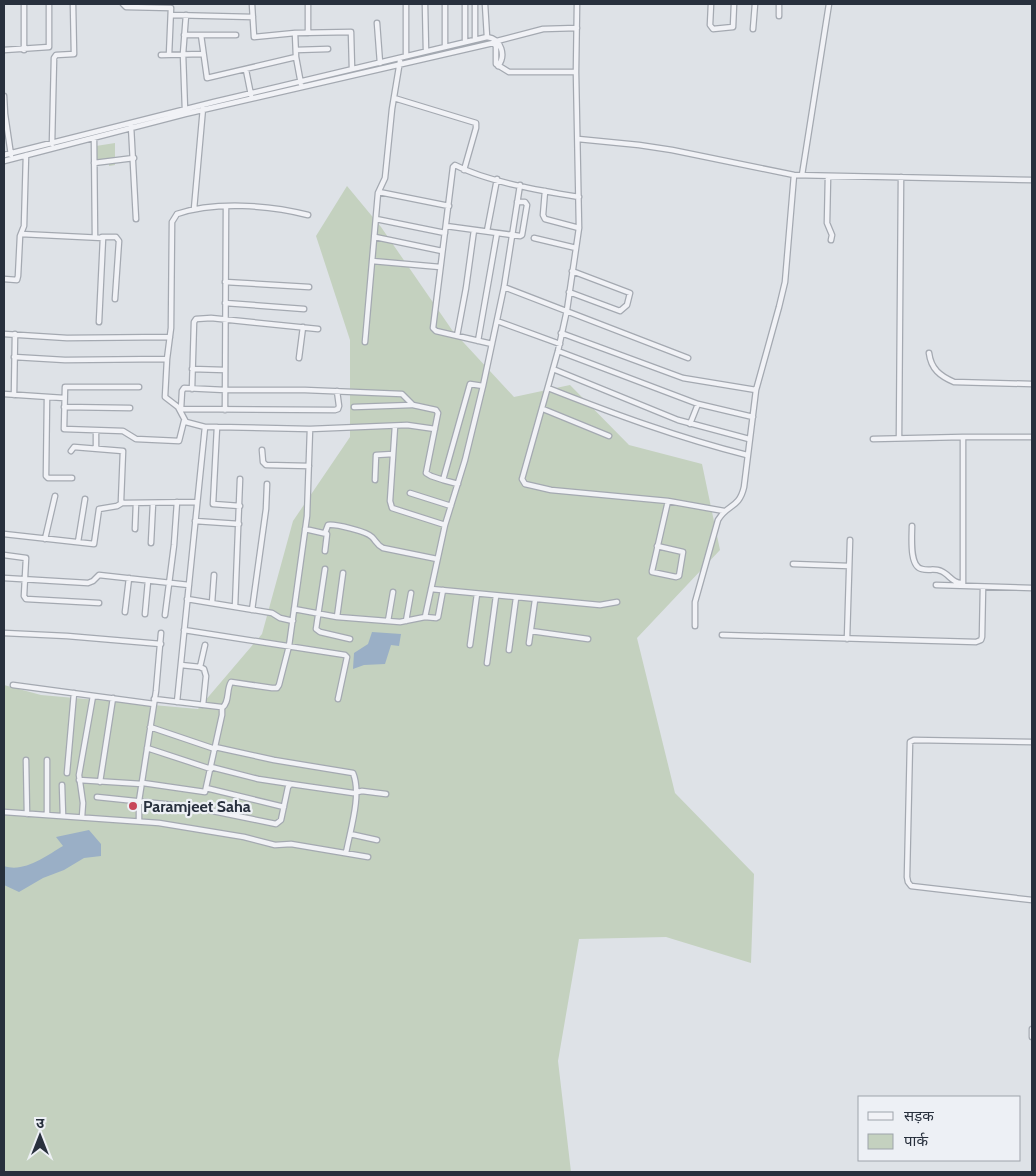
<svg xmlns="http://www.w3.org/2000/svg" width="1036" height="1176" font-family="Cabin,'Noto Sans Devanagari',sans-serif">
	<style>
		.green { fill: #c4d1bf }
		.water { fill: #9aafc6 }
		.lines { fill: none; stroke-linecap: round; stroke-linejoin: round }
		.street-casing { stroke: #a4a9b1; stroke-width: 7 }
		.street { stroke: #f1f2f6; stroke-width: 4.5 }
		.poi-dot { fill: #c8475a; stroke: #edf0f5; stroke-width: 2 }
		.labels { text-anchor: middle; stroke-width: 4.5; stroke-linejoin: round; paint-order: stroke }
		.poi-label { font-size: 16px; font-weight: bold; fill: #28303d; stroke: #edf0f5; text-anchor: start }
	</style>
	<rect width="100%" height="100%" fill="#dee2e7"/>
	<!-- green -->
	<path class="green" d="M115 143V165L109 166V162H97L96 146Z
		M347 186 381 227 452 330 514 397 570 385 629 445 702 464 720 550 637 638 675 793 754 874 751 963 666 937 579 939 558 1061 571 1172H4V685L41 695 198 709 262 634 293 521 350 437V340L316 236Z"/>
	<!-- water -->
	<path class="water" d="M372 632 401 634 399 646 391 645 385 664 364 665 353 669 354 653 368 644Z
		M89 830 101 844V856L84 858 64 870 43 878 19 892 4 885V866C24 873 46 856 63 846L56 837Z"/>
	<g class="lines">
		<defs>
			<path id="street" d="M24 4V50
				M123 4 126 7 171 8 169 55
				M252 4 254 37 295 33 351 32 352 69
				M425 4 426 51
				M445 4V47
				M465 4V42
				M485 4 487 37
				M577 4 576 72 579 228 567 310 558 351 522 479 525 484 551 490 668 501 724 511
				M711 4 710 25 713 29 733 27 734 4
				M171 15 253 17
				M779 16V4
				M377 23 380 63
				M753 29 755 4
				M295 33 296 57 301 84
				M308 33V4
				M184 35H236
				M201 35 207 78 296 57
				M475 40V4
				M497 41 543 29 577 28
				M4 50 49 47V4
				M296 50 328 49
				M161 55 203 54
				M406 55V4
				M246 70 251 95
				M4 96 5 114 11 155
				M394 98 476 123V128L464 170
				M185 110 183 54 186 15
				M131 126 136 219
				M94 138 95 237
				M578 139 639 145 672 150 794 175 1032 180
				M52 144 54 58 56 55 74 54 73 4
				M4 155 214 102 487 37C502 39 506 56 498 66
				M4 161 185 114 493 43 496 46V64L509 72H576
				M94 163 134 158
				M802 175 829 4
				M828 176 827 223 832 235 831 240
				M545 191 543 215 545 219 579 228
				M379 192 449 206
				M194 209 203 108
				M308 215C270 205 215 201 177 214L172 222 171 328 167 359 165 397 178 407 186 422 205 427H217L310 429 407 425 435 429
				M376 219 445 233
				M446 226 520 236 522 235 527 205 525 202H517
				M487 231 497 179
				M21 234 103 238 99 322
				M102 237H116L119 241 115 299
				M375 237 442 251
				M534 238 576 248
				M372 261 440 267
				M4 279 17 280 18 276 20 236 24 226 26 155
				M225 282 309 287
				M504 287 688 358
				M569 292 620 311 627 305 630 293 572 271
				M225 303 304 309
				M497 321 560 344
				M561 333 683 378 756 390
				M4 334 67 338 170 337
				M457 336 466 288 474 230
				M478 341 497 233
				M365 342 378 193 385 178 392 109 400 61
				M492 344 436 331 433 328 453 167 455 165C488 182 542 191 579 197
				M558 351 698 404 753 417
				M929 353C931 369 940 376 954 382L1032 384
				M14 357 65 360 167 359
				M299 358 303 327
				M192 369 225 370
				M553 369 678 420 749 439
				M139 387H65L64 429 123 431 136 439 179 441 184 421
				M548 388C614 414 679 438 747 455
				M192 389 194 322 196 319 211 318 318 329
				M4 394 64 398
				M14 395 15 334
				M47 397 46 476 48 478H72
				M64 407 130 408
				M354 407 412 405
				M180 409 335 410 338 409 339 406 337 391
				M181 409 182 391 184 388 225 390H305L402 394 413 405 436 410 438 413 426 473 431 476 443 480
				M543 409 609 436
				M225 410 226 207
				M690 424 698 404
				M395 426 390 501 392 508 445 525 465 460 483 386 504 287 520 185
				M217 427 213 504 240 506
				M963 437V586
				M899 438 901 177
				M873 439 963 437H1032
				M96 448V431
				M262 450 263 462 266 465 309 466
				M71 451 74 447 123 451 121 501 123 503 197 502
				M375 480 376 455 393 454
				M458 484 443 480 470 384 483 386
				M410 493 451 506
				M195 521 239 524
				M912 526C912 537 909 567 922 569 928 571 935 568 941 571 949 574 952 583 961 583
				M135 529 136 503
				M305 529 327 534 325 551
				M325 533 328 525C335 524 366 531 372 537 376 541 377 545 383 548L437 559
				M4 534 94 544 99 509 117 506 122 503
				M45 539 55 496
				M78 542 85 499
				M151 543 153 503
				M657 546 683 552 679 576 676 577 652 572V571L668 501
				M4 555 26 558 24 596 26 599 99 603
				M793 564 849 566
				M325 569 316 629 320 632 350 639
				M4 578 88 583 93 581 99 575 189 585
				M936 585 1032 588
				M431 589 600 605 617 602
				M187 599 272 613 280 618 293 621
				M212 603 214 575
				M235 607 240 479
				M294 609 337 617 400 622 425 617 445 525
				M252 610 266 509 267 484
				M125 612 129 578
				M145 614 148 581
				M165 615 174 545 177 502
				M337 617 343 573
				M425 617 436 618 438 617 443 590
				M388 621 393 592
				M406 621 411 593
				M695 626V602L718 520C727 504 739 509 744 487L756 390 779 307 785 282 794 175
				M184 630 345 655 347 657 338 699
				M531 631 588 639
				M4 633 67 636 161 644
				M722 635 976 642 981 640 982 637 983 587
				M847 639 850 540
				M529 643 535 600
				M470 645 477 594
				M509 650 516 598
				M487 663 496 596
				M181 665 200 667 205 645
				M200 667 204 669 206 676 203 705
				M13 685 154 704
				M177 702 205 427
				M222 708C230 702 226 690 231 682L272 688H277L279 685 289 646 307 516 310 429
				M150 727 215 749
				M1032 742 914 740 910 742 907 877 908 882 911 886 1032 900
				M215 747 274 760 353 773C362 794 350 831 346 853
				M147 748 211 769
				M26 760 27 814
				M47 760V815
				M211 767 258 779 291 784
				M67 773 74 693
				M79 780 142 784
				M100 782 113 698
				M143 783 205 792 222 715V709L221 707 154 699
				M62 785 63 816
				M206 788 284 807
				M97 797 193 807 276 824 281 820 288 787 291 784 353 793 362 791 386 794
				M4 812 159 823 244 837 275 845 291 844 368 857
				M82 817 83 803 79 775 93 696
				M139 821V801L156 691 161 633
				M350 834 377 840
				M1032 1029V1037"/>
		</defs>
		<!-- street casing -->
		<use href="#street" class="street-casing"/>
		<!-- street -->
		<use href="#street" class="street"/>
	</g>
	<!-- markers -->
	<circle class="poi-dot" cx="133" cy="806" r="5"/>
	<g class="labels">
		<!-- poi labels -->
		<g class="poi-label">
			<text x="143" y="812">Paramjeet Saha</text>
		</g>
	</g>
	<!-- border -->
	<rect width="1036" height="1176" fill="none" stroke="#28303d" stroke-width="10"/>
	<!-- legend -->
	<rect x="858" y="1096" width="162" height="65" fill="#edf0f5" stroke="#9ea3ab"/>
	<rect x="868" y="1112" width="25" height="8" fill="#f1f2f6" stroke="#9ea3ab"/>
	<text x="904" y="1121" font-size="15" fill="#28303d">सड़क</text>
	<rect x="868" y="1134" width="25" height="15" fill="#c4d1bf" stroke="#9ea3ab"/>
	<text x="904" y="1146" font-size="15" fill="#28303d">पार्क</text>
	<!-- north arrow -->
	<g transform="translate(40 1136)" stroke="#edf0f5" stroke-width="4" paint-order="stroke">
	<path d="M0-4L9 19L0 12L-9 19Z" fill="#28303d"/>
	<text y="-8" font-size="14" font-weight="bold" text-anchor="middle" fill="#28303d">उ</text>
	</g>
</svg>
